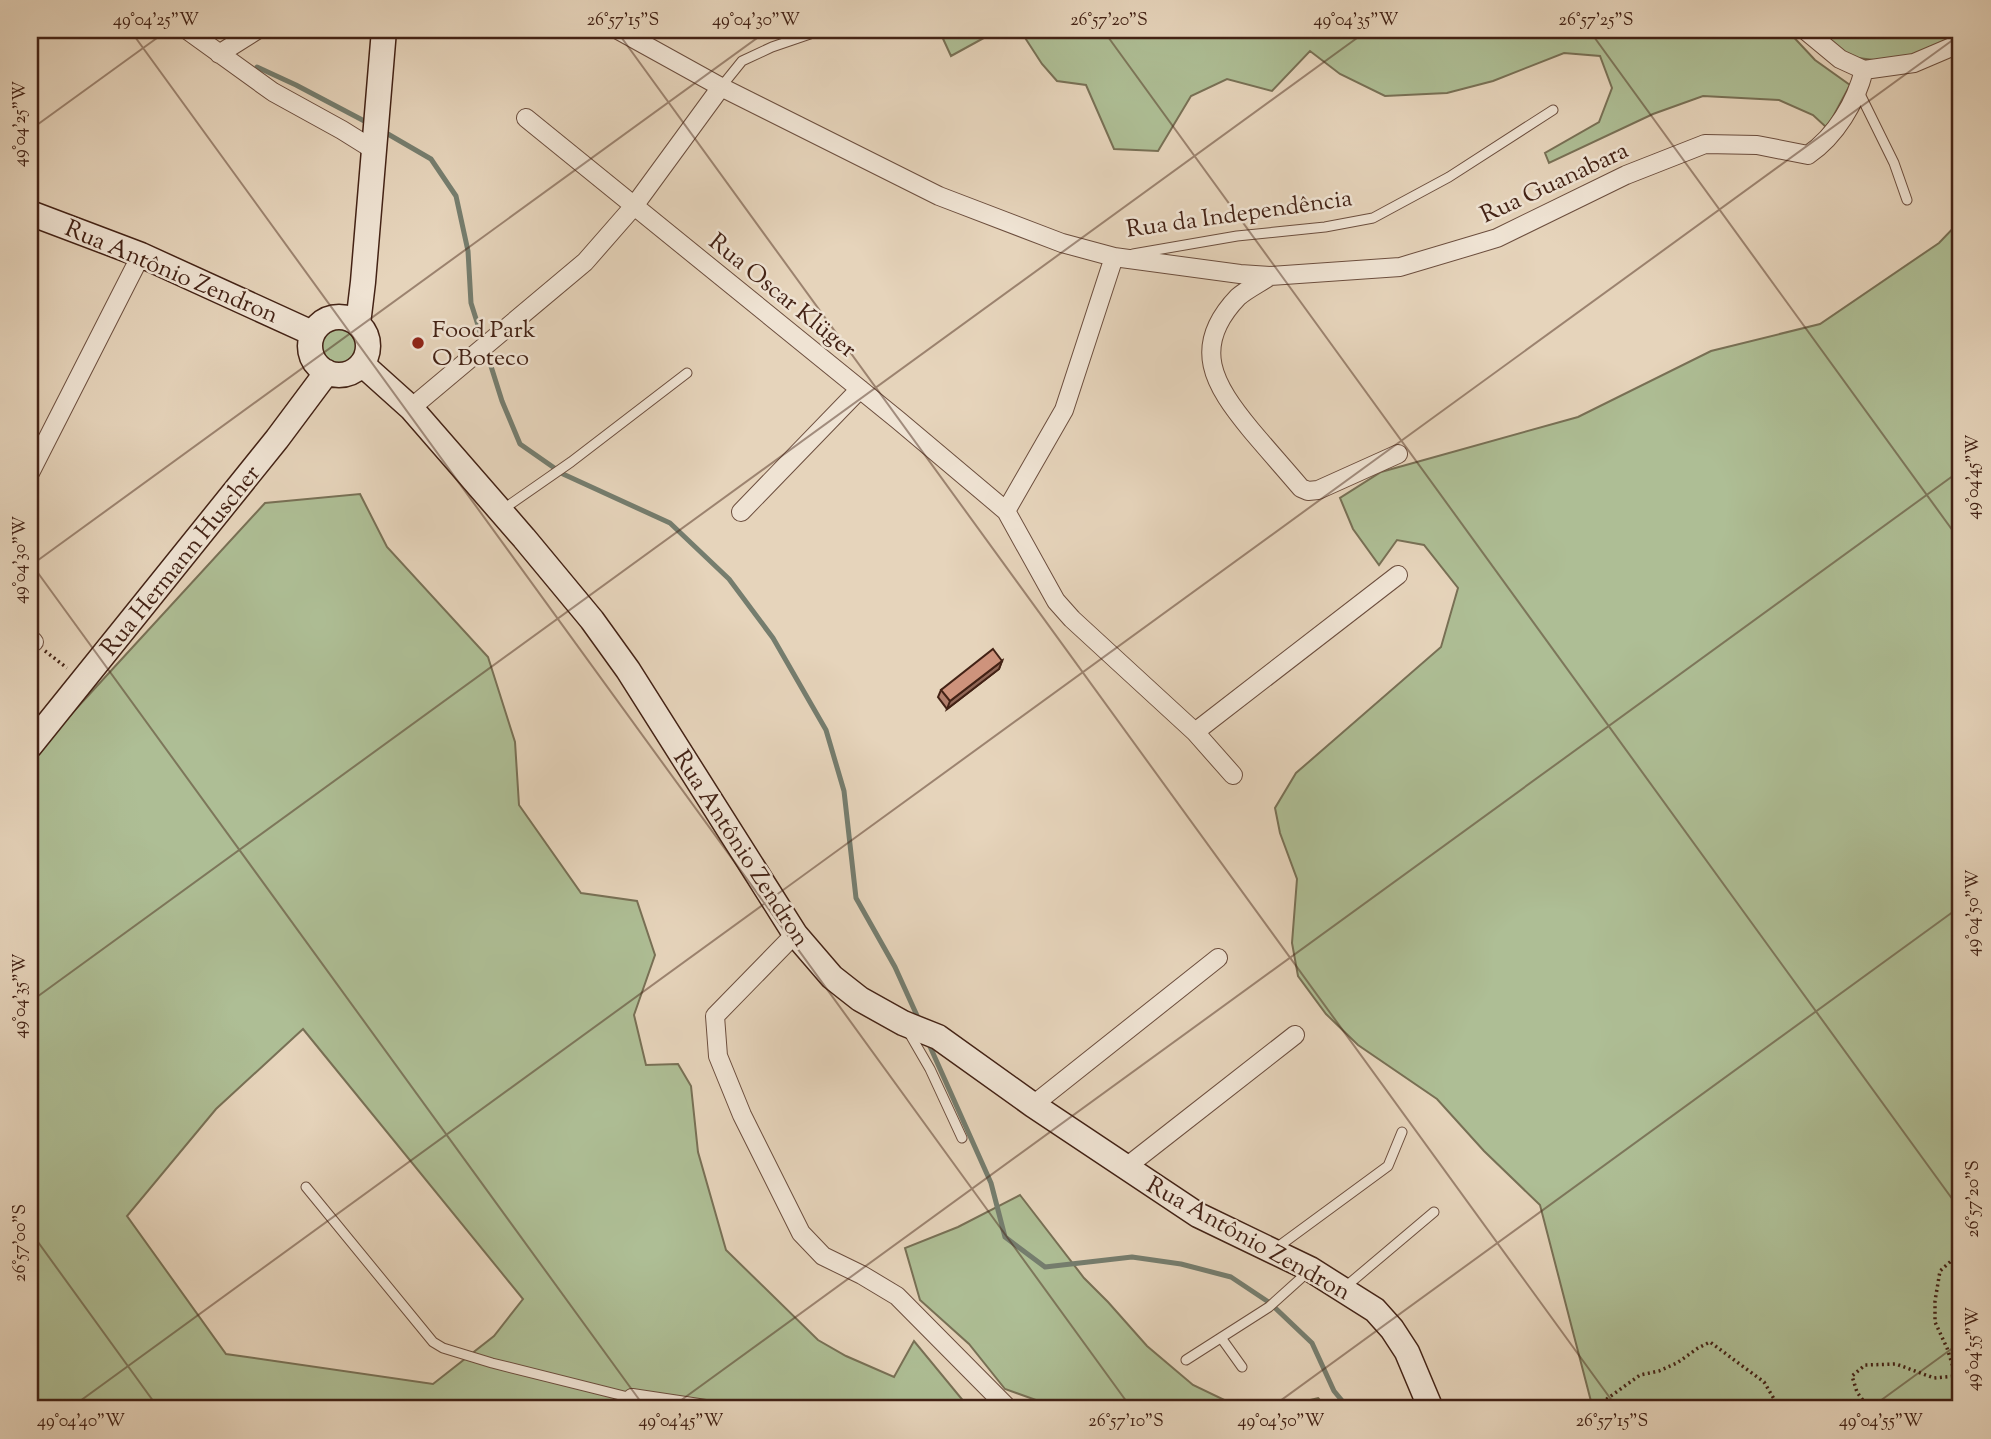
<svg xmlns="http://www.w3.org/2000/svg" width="1991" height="1439" font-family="'Sorts Mill Goudy',serif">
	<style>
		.green { fill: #aebe95; stroke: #787055; stroke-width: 2; fill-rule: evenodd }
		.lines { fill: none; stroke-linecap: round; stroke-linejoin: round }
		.stream { stroke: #757d6e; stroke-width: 5 }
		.lane-casing { stroke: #6c4e3e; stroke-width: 11 }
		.street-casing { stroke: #6c4e3e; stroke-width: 20 }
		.secondary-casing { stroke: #432215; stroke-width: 27 }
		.path { stroke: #432215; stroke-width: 3.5; stroke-dasharray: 2 3.5; stroke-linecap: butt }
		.lane { stroke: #efe3d3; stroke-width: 9 }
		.street { stroke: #efe3d3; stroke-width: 18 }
		.secondary { stroke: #efe3d3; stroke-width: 24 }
		.wall { fill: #b17e6b; stroke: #432215; stroke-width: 2 }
		.shaded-wall { fill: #906757; stroke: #432215; stroke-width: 2 }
		.building { fill: #ce937c; stroke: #432215; stroke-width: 2 }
		.ticks { fill: none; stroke: #432215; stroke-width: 2; stroke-opacity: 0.45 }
		.poi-dot { fill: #8f2418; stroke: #efe3d3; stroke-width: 2.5 }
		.labels { text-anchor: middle; stroke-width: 5; stroke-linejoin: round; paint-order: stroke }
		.street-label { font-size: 24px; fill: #432215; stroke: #efe3d3 }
		.poi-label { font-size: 24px; fill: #432215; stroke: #efe3d3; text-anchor: start }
		.neatline { fill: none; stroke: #432215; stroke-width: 2.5 }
		.ticks-label { font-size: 18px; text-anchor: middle; fill: #432215 }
	</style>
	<rect width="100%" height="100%" fill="#e6d4bb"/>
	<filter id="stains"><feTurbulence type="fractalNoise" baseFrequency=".00286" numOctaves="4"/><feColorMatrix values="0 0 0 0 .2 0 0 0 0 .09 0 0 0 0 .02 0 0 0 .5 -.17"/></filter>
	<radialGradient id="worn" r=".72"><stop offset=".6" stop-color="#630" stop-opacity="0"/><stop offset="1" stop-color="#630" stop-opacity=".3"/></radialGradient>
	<!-- green -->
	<path class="green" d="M939 30H1007L991 34 951 56Z
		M1020 30H1787L1815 60 1850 85 1827 128 1813 115 1779 100 1703 96 1653 114 1549 163 1545 153 1599 122 1612 88 1600 56 1564 53 1493 81 1447 93 1385 96 1340 74 1310 51 1272 91 1227 79 1191 96 1158 151 1114 149 1086 85 1057 81 1042 64Z
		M1820 30H1961V54L1889 62 1843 56Z
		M1961 220V1409H1593L1540 1205 1484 1151 1437 1099 1358 1045 1326 1014 1298 976 1292 943 1297 879 1280 833 1275 808 1296 773 1441 647 1458 588 1424 545 1397 540 1379 565 1353 529 1340 498 1381 472 1578 417 1711 351 1820 324 1939 243Z
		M320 346a19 19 0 1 1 38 0a19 19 0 1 1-38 0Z
		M360 494 387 547 488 657 515 742 519 805 581 893 637 901 655 955 634 1015 646 1065 678 1064 691 1086 698 1152 726 1250 818 1340 846 1356 894 1377 914 1341 970 1409H30V759L265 503ZM303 1029 523 1299 494 1336 433 1384 226 1354 127 1216 216 1109Z
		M1020 1195 1084 1278 1108 1302 1147 1346 1193 1385 1243 1409H1061L1005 1389 969 1344 920 1300 905 1248 958 1227Z
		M1318 1398 1328 1409H1273Z"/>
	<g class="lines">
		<!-- stream -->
		<path class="stream" d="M257 67 296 85 370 124
			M381 130 431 159 456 196 468 251 471 303 502 401 520 444 563 474 670 523 729 579 773 638 826 730 844 791 856 898 895 967 919 1020
			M928 1042 991 1183 1005 1237 1045 1267 1132 1257 1181 1264 1231 1277 1270 1303 1312 1343 1334 1391 1349 1409"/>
		<defs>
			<path id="lane" d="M721 87 742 61 772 47 810 34
				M1859 92 1894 163 1907 200
				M1133 254 1237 236 1325 227 1373 218 1449 177 1553 110
				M502 510 571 462 687 373
				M908 1031 930 1069 962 1138
				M306 1187 433 1342 443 1348 492 1363 632 1398
				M1275 1249 1388 1166 1402 1132
				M1344 1288 1434 1212
				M1222 1339 1242 1367
				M1186 1360 1269 1307 1309 1271"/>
			<path id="street" d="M187 30 273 92 342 130 374 150
				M618 30 721 87 939 196 1062 243 1114 257 1240 274 1270 276 1400 267 1497 238 1626 175 1705 144 1757 145 1808 155C1836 136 1856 102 1864 70L1914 63 1961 43
				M1805 30 1840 59 1864 70
				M30 35 31 30
				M219 54 257 30
				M526 118 898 420 1006 511 1056 601 1072 619 1195 732 1233 775
				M1270 276C1260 283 1247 289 1238 297 1190 347 1214 385 1251 430 1267 449 1284 468 1301 488L1308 491 1318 490 1398 454
				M411 408 585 262 634 206 721 87
				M30 473 141 255
				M1006 511 1064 410 1114 257
				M741 512 860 389
				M30 638 34 642
				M1195 732 1398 575
				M795 934 715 1016 718 1056 742 1115 801 1233 823 1256 862 1275 897 1296 1009 1409
				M1033 1105 1218 958
				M1125 1168 1295 1035
				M628 1409 632 1398 705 1409"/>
			<path id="secondary" d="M30 213 141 255 312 333
				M310 346a29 29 0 1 1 58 0a29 29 0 1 1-58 0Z
				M358 324 363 282 384 30
				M362 364 411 408 524 538 592 620 628 670 795 934 832 977 860 999 903 1023 938 1037 1033 1105 1198 1215 1310 1269 1375 1310 1392 1329 1407 1352 1431 1409
				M30 746 277 439 327 372"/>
		</defs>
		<!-- lane casing -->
		<use href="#lane" class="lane-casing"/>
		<!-- street casing -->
		<use href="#street" class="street-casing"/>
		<!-- secondary casing -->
		<use href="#secondary" class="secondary-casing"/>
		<!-- path -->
		<path class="path" d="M45 651 67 668
			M1593 1409 1640 1375 1659 1371 1677 1363 1698 1348 1710 1342 1764 1382 1780 1409
			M1869 1409 1857 1392 1852 1376 1865 1365 1896 1364 1934 1378 1956 1376 1947 1348 1935 1322V1301L1940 1271 1961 1252"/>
		<!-- lane -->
		<use href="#lane" class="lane"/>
		<!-- street -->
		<use href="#street" class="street"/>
		<!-- secondary -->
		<use href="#secondary" class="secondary"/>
	</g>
	<!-- wall -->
	<path class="wall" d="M216 30H227L219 35 216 32Z
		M520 30H532L527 35Z
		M1002 661 999 669 947 709 938 697 941 690Z"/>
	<!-- shaded-wall -->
	<path class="shaded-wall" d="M221 30H227L219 35Z
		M1002 661 999 669 947 709 950 701Z"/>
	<!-- building -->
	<path class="building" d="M993 649 1002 661 950 701 941 690Z"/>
	<!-- ticks -->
	<path class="ticks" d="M130 30 1132 1409M616 30 1618 1409M1103 30 1961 1211M1589 30 1961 542M30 130 168 30M30 562 646 1409M30 566 768 30M30 1002 1368 30M30 1231 159 1409M69 1409 1961 34M669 1409 1961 470M1269 1409 1961 906M1869 1409 1961 1342"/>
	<!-- markers -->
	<circle class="poi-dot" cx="418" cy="343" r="7"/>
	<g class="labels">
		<!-- street labels -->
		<g class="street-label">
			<text transform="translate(1554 182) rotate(-25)" y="8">Rua Guanabara</text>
			<text transform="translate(1239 213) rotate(-8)" y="8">Rua da Independência</text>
			<text transform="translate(172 271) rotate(23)" y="8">Rua Antônio Zendron</text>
			<text transform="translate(783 295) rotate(39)" y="8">Rua Oscar Klüger</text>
			<text transform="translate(180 560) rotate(-51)" y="8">Rua Hermann Huscher</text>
			<text transform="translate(742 848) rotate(57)" y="8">Rua Antônio Zendron</text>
			<text transform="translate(1249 1238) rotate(29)" y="8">Rua Antônio Zendron</text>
		</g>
		<!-- poi labels -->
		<g class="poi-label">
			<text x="432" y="337">Food Park<tspan x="432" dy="28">O Boteco</tspan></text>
		</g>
	</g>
	<!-- margin -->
	<rect width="1991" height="1439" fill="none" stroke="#e6d4bb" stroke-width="77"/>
	<rect x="38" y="38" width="1914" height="1362" class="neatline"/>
	<g class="ticks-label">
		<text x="156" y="25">49°04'25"W</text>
		<text x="623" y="25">26°57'15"S</text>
		<text x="756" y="25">49°04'30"W</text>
		<text x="1109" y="25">26°57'20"S</text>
		<text x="1356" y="25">49°04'35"W</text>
		<text x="1596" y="25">26°57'25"S</text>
		<text transform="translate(19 124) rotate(-90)" y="6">49°04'25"W</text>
		<text transform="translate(1972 477) rotate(-90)" y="6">49°04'45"W</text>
		<text transform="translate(19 560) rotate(-90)" y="6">49°04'30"W</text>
		<text transform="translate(1972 913) rotate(-90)" y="6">49°04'50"W</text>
		<text transform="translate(19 996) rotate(-90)" y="6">49°04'35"W</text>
		<text transform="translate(1972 1199) rotate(-90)" y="6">26°57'20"S</text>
		<text transform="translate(19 1243) rotate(-90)" y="6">26°57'00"S</text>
		<text transform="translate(1972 1349) rotate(-90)" y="6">49°04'55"W</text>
		<text x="81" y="1426">49°04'40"W</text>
		<text x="681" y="1426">49°04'45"W</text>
		<text x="1126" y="1426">26°57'10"S</text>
		<text x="1281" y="1426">49°04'50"W</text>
		<text x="1612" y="1426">26°57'15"S</text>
		<text x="1881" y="1426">49°04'55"W</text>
	</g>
	<rect width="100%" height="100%" filter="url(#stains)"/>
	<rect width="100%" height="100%" fill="url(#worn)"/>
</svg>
